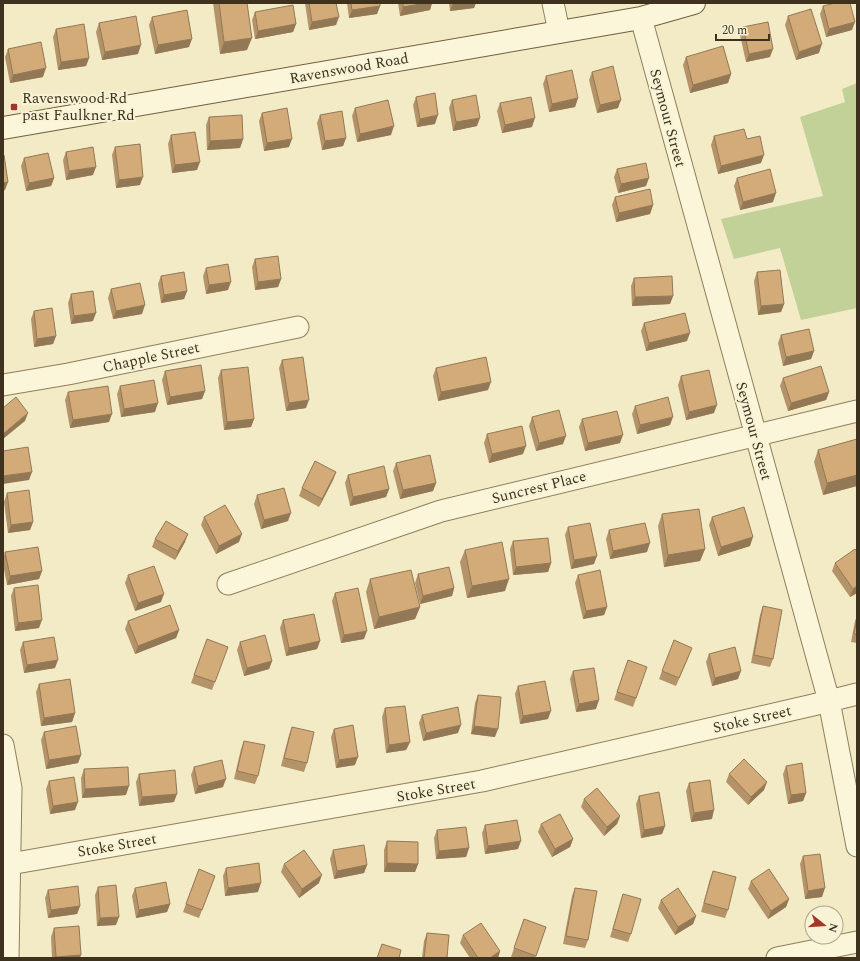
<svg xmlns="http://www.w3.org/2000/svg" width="860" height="961" font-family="Spectral,serif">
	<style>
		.green { fill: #c2d198 }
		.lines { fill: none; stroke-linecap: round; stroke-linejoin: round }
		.street-casing { stroke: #8f7e5a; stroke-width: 23 }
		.secondary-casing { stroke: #715e3d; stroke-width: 24 }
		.street { stroke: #fbf6da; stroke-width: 21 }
		.secondary { stroke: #fbf6da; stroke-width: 22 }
		.wall { fill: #b59368 }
		.shaded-wall { fill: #937855 }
		.building { fill: #d2ab79; stroke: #937855 }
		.poi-dot { fill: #a33625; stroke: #f8f3d6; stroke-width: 1.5 }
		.labels { text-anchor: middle; stroke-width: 4; stroke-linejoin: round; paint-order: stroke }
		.street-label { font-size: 15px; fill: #3e321e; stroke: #f8f3d6 }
		.poi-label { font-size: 15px; fill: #3e321e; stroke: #f8f3d6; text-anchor: start }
	</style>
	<rect width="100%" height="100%" fill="#f2ebc6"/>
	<!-- green -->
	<path class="green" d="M857 83V308L801 320 780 248 734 259 721 219 823 196 800 117 845 102 842 89Z"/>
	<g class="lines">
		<defs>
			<path id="street" d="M553 3 559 32
				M641 18 829 701 857 846
				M3 385 68 374 298 327
				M228 584 441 511 857 411
				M3 745 11 788 8 958
				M10 864 482 781 813 705 857 694
				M777 958 857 942"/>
			<path id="secondary" d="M3 128 641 18 694 3"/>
		</defs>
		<!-- street casing -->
		<use href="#street" class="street-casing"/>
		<!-- secondary casing -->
		<use href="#secondary" class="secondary-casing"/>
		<!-- street -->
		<use href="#street" class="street"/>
		<!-- secondary -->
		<use href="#secondary" class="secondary"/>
	</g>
	<!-- wall -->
	<path class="wall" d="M213 3H247V50L220 54Z
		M305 3H336V25L309 30Z
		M347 3H380V6L377 14 349 18Z
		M398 3H432L430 10 400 16Z
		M449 3H476L474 8 450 11Z
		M823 6 852 30 826 37 820 14Z
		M255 12 296 24 293 32 255 39 252 20Z
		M788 16 819 53 796 60 785 25Z
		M152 17 189 47 155 54 149 25Z
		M99 23 138 54 102 60 96 32Z
		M743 27 770 57 746 62 740 35Z
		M56 29 89 58 86 66 58 70 53 37Z
		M8 49 43 77 10 83 5 57Z
		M686 57 731 74 728 83 690 93 683 65Z
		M592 72 618 108 597 113 589 80Z
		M546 76 578 98 575 107 549 112 543 84Z
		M416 97 435 124 417 127 413 105Z
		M452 100 477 126 453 131 449 108Z
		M500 103 532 127 502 133 497 111Z
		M355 108 391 135 357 142 352 116Z
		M262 113 289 147 264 151 259 121Z
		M320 115 346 138 343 146 322 150 317 123Z
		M209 117 243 139 240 148 207 150 206 125Z
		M171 135 197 170 172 173 168 144Z
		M714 136 761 163 718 174 711 145Z
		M115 147 140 185 116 188 112 155Z
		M66 152 93 175 66 180 63 160Z
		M24 158 54 178 51 186 26 191 21 166Z
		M617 169 646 186 618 193 614 177Z
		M737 178 773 202 740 210 734 186Z
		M615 197 653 205 650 214 616 222 612 205Z
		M255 259 281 279 278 287 255 290 252 267Z
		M206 268 228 290 206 294 203 276Z
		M757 272 784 304 781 312 758 315 754 281Z
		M161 276 187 291 184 299 161 303 158 284Z
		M634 278 673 296 670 304 632 306 631 286Z
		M111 289 142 314 113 319 108 298Z
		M71 294 93 321 71 324 68 303Z
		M34 311 56 336 53 344 34 347 31 319Z
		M644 323 687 341 646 351 641 331Z
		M781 335 814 351 811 359 783 366 778 343Z
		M282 360 306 408 286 411 279 368Z
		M436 368 488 390 438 401 433 376Z
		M221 370 254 419 251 427 224 430 218 378Z
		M165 371 205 391 202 399 167 405 162 380Z
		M681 376 714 413 686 420 678 385Z
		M783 378 829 392 826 400 788 411 780 386Z
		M120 386 155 412 121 417 117 394Z
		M68 392 109 422 70 428 65 400Z
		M635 406 670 425 637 434 632 414Z
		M532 417 563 444 536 451 529 426Z
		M582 419 620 443 585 451 579 427Z
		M487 434 523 454 489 463 484 443Z
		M857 439V486L823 495 814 462 818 450Z
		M396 463 436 483 433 491 400 499 393 471Z
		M336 472 333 480 319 507 299 496 302 488Z
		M348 475 389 489 386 497 350 506 345 483Z
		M7 493 33 522 30 530 8 533 4 502Z
		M257 495 288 521 261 529 254 504Z
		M662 514 705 549 700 561 664 567 658 526Z
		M204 517 239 542 216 554 201 525Z
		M712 517 750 546 718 556 709 525Z
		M568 527 594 564 571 569 565 535Z
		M609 530 647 552 610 559 606 539Z
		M155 539 185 542 175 560 152 547Z
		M513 541 551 563 548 572 513 575 510 549Z
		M465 550 505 591 467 598 460 562Z
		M5 552 42 571 39 579 7 585 3 564V559Z
		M835 563 857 593 850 597 832 571Z
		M418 574 454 588 452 596 420 604 415 583Z
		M128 575 161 602 135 611 125 583Z
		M578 575 607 607 604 615 583 619 575 583Z
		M370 579 420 607 415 619 374 629 366 592Z
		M14 588 39 628 15 631 11 596Z
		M335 593 364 639 341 643 332 601Z
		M763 606 773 659 770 667 751 663 760 615Z
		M857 615V643L851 642 855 621Z
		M283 620 320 641 317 649 286 656 280 628Z
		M128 621 179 630 176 638 135 654 125 629Z
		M207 639 215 682 212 690 191 683Z
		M23 642 55 668 24 673 20 650Z
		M240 642 272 661 269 669 244 676 237 650Z
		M709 654 738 679 712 686 706 662Z
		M689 656 676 686 659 679 662 671Z
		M628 660 647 667 633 707 614 700Z
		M573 671 596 709 576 712 570 679Z
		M39 684 75 713 72 722 41 726 36 692Z
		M518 686 548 719 520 724 515 694Z
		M478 695 495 737 471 734 475 703Z
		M385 708 410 742 406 750 386 753 382 717Z
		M422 715 458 733 423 741 419 723Z
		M292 727 307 763 304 772 281 766 289 735Z
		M334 729 355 765 336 768 331 737Z
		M44 732 81 755 78 763 46 769 41 740Z
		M244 741 258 776 255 784 234 779 241 749Z
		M786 766 806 793 803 801 788 804 783 774Z
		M194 767 223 787 195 794 191 775Z
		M84 769 126 795 82 798 81 778Z
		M139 774 174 802 139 806 136 782Z
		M729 774 764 790 748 805 726 782Z
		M49 781 75 810 50 814 46 789Z
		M689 783 712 819 691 822 686 791Z
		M639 796 665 826 662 834 641 838 636 804Z
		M584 799 620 816 617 824 604 836 581 807Z
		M541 824 573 839 570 847 552 857 538 832Z
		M485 825 518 849 485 854 482 833Z
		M437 830 469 848 466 857 436 859 434 838Z
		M387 841 418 864 415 872H384V850Z
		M333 850 367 865 364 873 334 879 330 859Z
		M803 856 822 897 805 899 800 864Z
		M284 864 319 883 299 898 281 872Z
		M226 868 258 892 225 896 223 876Z
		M199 869 215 876 199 918 183 912Z
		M713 871 728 910 725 918 701 912 710 879Z
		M751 881 789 899 786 907 768 919 748 889Z
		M98 887 116 925 97 926 95 895Z
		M135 888 170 904 167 912 136 918 132 896Z
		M575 888 588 940 585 948 563 944 572 896Z
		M48 890 80 906 77 914 48 918 45 898Z
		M623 894 631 934 628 942 610 937Z
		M661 900 696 916 693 924 675 935 658 908Z
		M524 919 546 927 535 958H515L511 957Z
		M54 928 80 958H52L51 937Z
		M427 933 447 958H422L424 941Z
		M463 935 500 951 498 958H470L460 943Z"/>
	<!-- shaded-wall -->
	<path class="shaded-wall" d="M426 3H432L430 10 400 16 403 7Z
		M453 3H476L474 8 450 11Z
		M380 6 377 14 349 18 352 10Z
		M339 17 336 25 309 30 312 22Z
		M855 22 852 30 826 37 829 29Z
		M296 24 293 32 255 39 258 31Z
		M252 38 247 50 220 54 224 42Z
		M192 39 189 47 155 54 158 45Z
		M822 44 819 53 796 60 799 52Z
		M141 45 138 54 102 60 105 52Z
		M773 49 770 57 746 62 749 54Z
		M89 58 86 66 58 70 61 62Z
		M46 68 43 77 10 83 13 75Z
		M731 74 728 83 690 93 693 85Z
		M578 98 575 107 549 112 552 104Z
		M621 100 618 108 597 113 600 105Z
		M438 115 435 124 417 127 420 119Z
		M480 118 477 126 453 131 456 122Z
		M535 118 532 127 502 133 505 125Z
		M394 126 391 135 357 142 360 134Z
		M346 138 343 146 322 150 325 141Z
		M243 139 240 148 207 150 210 141Z
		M292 139 289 147 264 151 267 143Z
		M764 155 761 163 718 174 721 166Z
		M200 162 197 170 172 173 175 165Z
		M96 167 93 175 66 180 69 171Z
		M143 177 140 185 116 188 119 180Z
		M54 178 51 186 26 191 29 183Z
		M649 178 646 186 618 193 621 184Z
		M8 182 5 190 3 191V183Z
		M776 193 773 202 740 210 743 202Z
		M653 205 650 214 616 222 619 213Z
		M281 279 278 287 255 290 258 282Z
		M231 282 228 290 206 294 209 285Z
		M187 291 184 299 161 303 164 295Z
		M673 296 670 304 632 306 635 297Z
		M784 304 781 312 758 315 761 306Z
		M145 305 142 314 113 319 116 311Z
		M96 313 93 321 71 324 74 316Z
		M690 333 687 341 646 351 649 343Z
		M56 336 53 344 34 347 37 339Z
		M814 351 811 359 783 366 786 357Z
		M491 382 488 390 438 401 441 392Z
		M205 391 202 399 167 405 170 397Z
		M829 392 826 400 788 411 791 403Z
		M309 400 306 408 286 411 289 403Z
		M158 403 155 412 121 417 124 409Z
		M717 405 714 413 686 420 689 412Z
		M28 413 25 421 3 439V434Z
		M112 414 109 422 70 428 73 420Z
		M673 417 670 425 637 434 640 425Z
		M254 419 251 427 224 430 227 422Z
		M623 435 620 443 585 451 588 443Z
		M566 436 563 444 536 451 539 443Z
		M526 446 523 454 489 463 492 454Z
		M32 472 29 480 3 484V476Z
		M336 472 333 480 319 507 322 499Z
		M857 475V486L823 495 827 483Z
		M436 483 433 491 400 499 403 490Z
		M389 489 386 497 350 506 353 497Z
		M291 513 288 521 261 529 264 520Z
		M33 522 30 530 8 533 11 525Z
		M188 534 185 542 175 560 178 551Z
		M242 534 239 542 216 554 219 546Z
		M753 537 750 546 718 556 721 547Z
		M650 543 647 552 610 559 613 551Z
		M705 549 700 561 664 567 668 555Z
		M597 556 594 564 571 569 574 560Z
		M551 563 548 572 513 575 516 567Z
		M42 571 39 579 7 585 10 576Z
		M509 579 505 591 467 598 472 586Z
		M857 586V593L850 597 853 589Z
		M454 588 452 596 420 604 423 596Z
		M164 594 161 602 135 611 138 603Z
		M420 607 415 619 374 629 379 617Z
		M607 607 604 615 583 619 586 611Z
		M42 620 39 628 15 631 18 623Z
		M179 630 176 638 135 654 138 646Z
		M367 631 364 639 341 643 344 635Z
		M320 641 317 649 286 656 289 648Z
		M58 660 55 668 24 673 27 665Z
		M272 661 269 669 244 676 247 668Z
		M741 671 738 679 712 686 715 678Z
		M599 700 596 709 576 712 579 704Z
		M551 711 548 719 520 724 523 716Z
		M75 713 72 722 41 726 44 718Z
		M461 725 458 733 423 741 426 733Z
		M474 726 498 729 495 737 471 734Z
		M410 742 406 750 386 753 389 745Z
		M81 755 78 763 46 769 49 760Z
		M358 757 355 765 336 768 339 760Z
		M226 779 223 787 195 794 198 786Z
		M767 782 764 790 748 805 751 797Z
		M129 786 126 795 82 798 85 789Z
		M806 793 803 801 788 804 791 795Z
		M177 794 174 802 139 806 142 797Z
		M78 802 75 810 50 814 53 806Z
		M714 810 712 819 691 822 694 813Z
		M620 816 617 824 604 836 607 827Z
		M665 826 662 834 641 838 644 830Z
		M573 839 570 847 552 857 555 849Z
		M521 841 518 849 485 854 488 846Z
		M469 848 466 857 436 859 439 851Z
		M387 863 418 864 415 872H384Z
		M367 865 364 873 334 879 337 871Z
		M322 875 319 883 299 898 302 889Z
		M261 883 258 892 225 896 228 888Z
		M825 888 822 897 805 899 808 891Z
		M789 899 786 907 768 919 771 911Z
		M170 904 167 912 136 918 139 910Z
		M80 906 77 914 48 918 51 910Z
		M696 916 693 924 675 935 678 927Z
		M119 917 116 925 97 926 100 918Z
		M500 951 498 958H490Z
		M81 955 80 958H56V957Z"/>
	<!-- building -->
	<path class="building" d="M219 3H247L252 38 224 42Z
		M309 3H336L339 17 312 22Z
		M351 3H380V6L352 10Z
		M403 3H426L403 7Z
		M835 3H850L855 22 829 29 823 6Z
		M293 5 296 24 258 31 255 12Z
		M811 9 822 44 799 52 788 16Z
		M187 10 192 39 158 45 152 17Z
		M136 16 141 45 105 52 99 23Z
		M768 22 773 49 749 54 743 27Z
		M84 24 89 58 61 62 56 29Z
		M41 42 46 68 13 75 8 49Z
		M723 46 731 74 693 85 686 57Z
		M613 66 621 100 600 105 592 72Z
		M572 70 578 98 552 104 546 76Z
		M435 93 438 115 420 119 416 97Z
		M476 95 480 118 456 122 452 100Z
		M531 97 535 118 505 125 500 103Z
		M388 100 394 126 360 134 355 108Z
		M287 108 292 139 267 143 262 113Z
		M342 111 346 138 325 141 320 115Z
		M242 115 243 139 210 141 209 117Z
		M744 129 747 139 760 136 764 155 721 166 714 136Z
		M195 132 200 162 175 165 171 135Z
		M140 144 143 177 119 180 115 147Z
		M93 147 96 167 69 171 66 152Z
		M48 153 54 178 29 183 24 158Z
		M3 155H4L8 182 3 183Z
		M646 163 649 178 621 184 617 169Z
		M770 169 776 193 743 202 737 178Z
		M650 189 653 205 619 213 615 197Z
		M278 256 281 279 258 282 255 259Z
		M228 264 231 282 209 285 206 268Z
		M780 270 784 304 761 306 757 272Z
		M184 272 187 291 164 295 161 276Z
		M672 276 673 296 635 297 634 278Z
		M140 283 145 305 116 311 111 289Z
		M93 291 96 313 74 316 71 294Z
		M52 308 56 336 37 339 34 311Z
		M685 313 690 333 649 343 644 323Z
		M809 329 814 351 786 357 781 335Z
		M303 357 309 400 289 403 282 360Z
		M486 357 491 382 441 392 436 368Z
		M201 365 205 391 170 397 165 371Z
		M821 366 829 392 791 403 783 378Z
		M248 367 254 419 227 422 221 370Z
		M709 370 717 405 689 412 681 376Z
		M154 380 158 403 124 409 120 386Z
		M108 386 112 414 73 420 68 392Z
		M16 397 28 413 3 434V408Z
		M668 397 673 417 640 425 635 406Z
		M559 410 566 436 539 443 532 417Z
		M617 411 623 435 588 443 582 419Z
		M522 426 526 446 492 454 487 434Z
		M857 439V475L827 483 818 450Z
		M28 447 32 472 3 476V451Z
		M430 455 436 483 403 490 396 463Z
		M315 461 336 472 322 499 302 488Z
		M384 466 389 489 353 497 348 475Z
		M284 488 291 513 264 520 257 495Z
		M29 490 33 522 11 525 7 493Z
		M225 505 242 534 219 546 204 517Z
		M744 507 753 537 721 547 712 517Z
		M699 509 705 549 668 555 662 514Z
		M166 521 188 534 178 551 155 539Z
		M590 523 597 556 574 560 568 527Z
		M645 523 650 543 613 551 609 530Z
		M548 538 551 563 516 567 513 541Z
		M502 542 509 579 472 586 465 550Z
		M38 547 42 571 10 576 5 552Z
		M855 549 857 552V586L853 589 835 563Z
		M154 566 164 594 138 603 128 575Z
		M449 567 454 588 423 596 418 574Z
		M411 570 420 607 379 617 370 579Z
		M600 570 607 607 586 611 578 575Z
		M38 585 42 620 18 623 14 588Z
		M358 588 367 631 344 635 335 593Z
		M170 605 179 630 138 646 128 621Z
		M763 606 782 610 773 659 754 655Z
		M314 614 320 641 289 648 283 620Z
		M857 617V634H854Z
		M265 635 272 661 247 668 240 642Z
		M54 637 58 660 27 665 23 642Z
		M207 639 228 647 215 682 194 675Z
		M674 640 692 648 679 678 662 671Z
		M735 647 741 671 715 678 709 654Z
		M628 660 647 667 636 698 617 692Z
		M594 668 599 700 579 704 573 671Z
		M70 679 75 713 44 718 39 684Z
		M545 681 551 711 523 716 518 686Z
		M478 695 501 697 498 729 474 726Z
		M405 706 410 742 389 745 385 708Z
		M458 707 461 725 426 733 422 715Z
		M353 725 358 757 339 760 334 729Z
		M76 726 81 755 49 760 44 732Z
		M292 727 314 732 307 763 284 758Z
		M244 741 265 745 258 776 237 771Z
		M744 759 767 782 751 797 729 774Z
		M222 760 226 779 198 786 194 767Z
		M802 763 806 793 791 795 786 766Z
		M128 767 129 786 85 789 84 769Z
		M175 770 177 794 142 797 139 774Z
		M74 777 78 802 53 806 49 781Z
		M710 780 714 810 694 813 689 783Z
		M597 788 620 816 607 827 584 799Z
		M659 792 665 826 644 830 639 796Z
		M560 814 573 839 555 849 541 824Z
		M517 820 521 841 488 846 485 825Z
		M466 827 469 848 439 851 437 830Z
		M387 841 418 842V864L387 863Z
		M364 845 367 865 337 871 333 850Z
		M304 850 322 875 302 889 284 864Z
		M820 854 825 888 808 891 803 856Z
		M259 863 261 883 228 888 226 868Z
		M199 869 215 876 202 910 186 904Z
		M769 869 789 899 771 911 751 881Z
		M713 871 736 877 728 910 704 903Z
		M166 882 170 904 139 910 135 888Z
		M116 885 119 917 100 918 98 887Z
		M78 886 80 906 51 910 48 890Z
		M575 888 597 891 588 940 566 936Z
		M678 888 696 916 678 927 661 900Z
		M623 894 641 899 631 934 613 929Z
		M524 919 546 927 536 956 514 948Z
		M481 923 500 951 490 958H478L463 935Z
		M79 926 81 955 56 957 54 928Z
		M427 933 449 935 447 958H424Z
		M382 944 401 950 399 958H377Z"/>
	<!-- markers -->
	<rect class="poi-dot" x="10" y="103" width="8" height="8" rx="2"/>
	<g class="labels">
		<!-- street labels -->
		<g class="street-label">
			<text transform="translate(349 68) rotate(-10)" y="5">Ravenswood Road</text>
			<text transform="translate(668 118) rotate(75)" y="5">Seymour Street</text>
			<text transform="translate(151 357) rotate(-12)" y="5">Chapple Street</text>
			<text transform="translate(754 431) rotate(75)" y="5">Seymour Street</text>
			<text transform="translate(539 487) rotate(-14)" y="5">Suncrest Place</text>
			<text transform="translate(752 719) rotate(-13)" y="5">Stoke Street</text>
			<text transform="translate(436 790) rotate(-10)" y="5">Stoke Street</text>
			<text transform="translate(117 845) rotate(-10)" y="5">Stoke Street</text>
		</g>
		<!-- poi labels -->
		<g class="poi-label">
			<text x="22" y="103">Ravenswood Rd<tspan x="22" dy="17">past Faulkner Rd</tspan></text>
		</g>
	</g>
	<!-- border -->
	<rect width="860" height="961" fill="none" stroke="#3e321e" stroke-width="8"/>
	<!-- north arrow -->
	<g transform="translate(824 925) rotate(107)"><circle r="19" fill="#f8f3d6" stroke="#aea68c"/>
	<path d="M0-3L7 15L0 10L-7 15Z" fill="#a33625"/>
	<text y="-6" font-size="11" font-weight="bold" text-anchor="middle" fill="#3e321e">N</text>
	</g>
	<!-- scale -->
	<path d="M716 34v6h53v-6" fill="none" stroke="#3e321e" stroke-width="2"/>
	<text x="722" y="34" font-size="12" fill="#3e321e" stroke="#f8f3d6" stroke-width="3" paint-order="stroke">20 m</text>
</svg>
